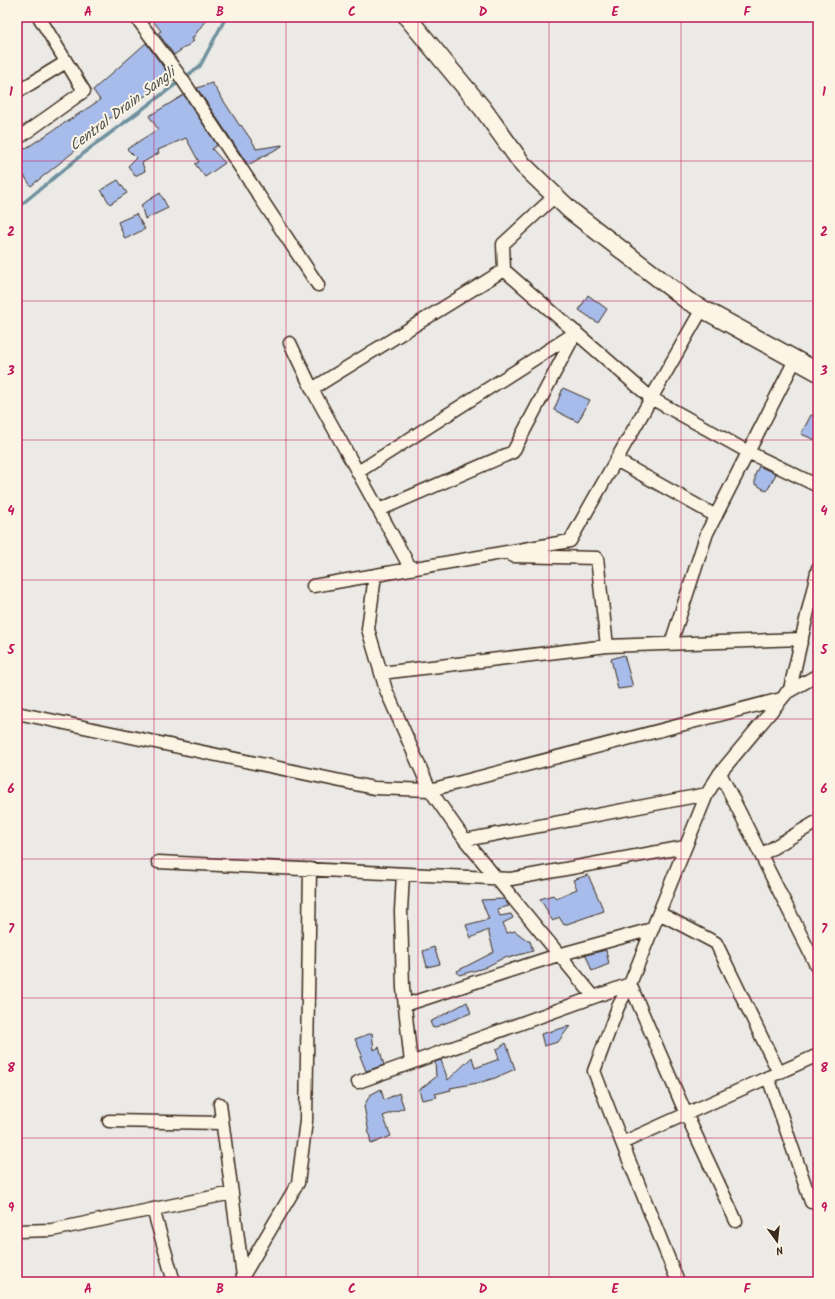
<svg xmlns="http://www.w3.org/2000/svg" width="835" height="1299" font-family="Kalam,sans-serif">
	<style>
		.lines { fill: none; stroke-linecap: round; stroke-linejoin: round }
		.stream { stroke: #6f919e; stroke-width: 3.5 }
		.building { fill: #a7bcea; stroke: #3b2a1e }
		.street-casing { stroke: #3b2a1e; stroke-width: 15 }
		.secondary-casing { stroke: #3b2a1e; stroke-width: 20 }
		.street { stroke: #fcf5e5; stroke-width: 12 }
		.secondary { stroke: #fcf5e5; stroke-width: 17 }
		.grid { fill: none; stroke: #c2185b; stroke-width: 1; stroke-opacity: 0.55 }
		.labels { text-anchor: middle; stroke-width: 4; stroke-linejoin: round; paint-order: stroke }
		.water-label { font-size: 15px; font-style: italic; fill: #515553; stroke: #fcf5e5 }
		.neatline { fill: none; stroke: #c2185b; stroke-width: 1.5 }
		.grid-label { font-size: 13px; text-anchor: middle; font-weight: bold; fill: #c2185b }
	</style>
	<rect width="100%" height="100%" fill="#ebeae6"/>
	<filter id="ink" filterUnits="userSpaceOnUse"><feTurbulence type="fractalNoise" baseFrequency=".025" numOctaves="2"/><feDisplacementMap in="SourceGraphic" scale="8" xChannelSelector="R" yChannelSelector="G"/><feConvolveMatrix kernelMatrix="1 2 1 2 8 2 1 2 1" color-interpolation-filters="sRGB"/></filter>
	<g filter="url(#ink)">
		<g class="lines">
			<!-- stream -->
			<path class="stream" d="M17 208 89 149 200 66 226 17"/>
		</g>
		<!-- building -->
		<path class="building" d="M150 17H208L192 39 194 41 174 55 158 33 161 31Z
			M146 43 172 79 99 125 101 130 31 186 17 165V154L100 100 93 90Z
			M212 83 240 126 241 125 254 144 256 149 282 145V146L248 165 197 88Z
			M184 95 217 145 212 149 225 163 205 177 195 164 199 162 186 138 158 150 159 153 142 163 145 171 135 176 128 166 136 158 127 149 158 129 149 116Z
			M118 180 127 193 110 204 101 190Z
			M160 193 168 208 145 219 141 205Z
			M136 214 145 229 125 239 118 222Z
			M588 295 607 309 598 323 579 310Z
			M563 388 590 400 578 422 554 410Z
			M811 415 818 418V441L801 434Z
			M759 466 776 474 767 491 755 484V475Z
			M624 655 633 687 618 689 611 659Z
			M588 875 604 911 564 925 559 917 553 921 547 913 548 912 540 899 553 895 556 898 577 889 573 880Z
			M504 899 509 906 497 909 500 916 511 914 513 918 503 923 507 933 515 931 528 941H530L533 951 508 958 507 956 484 968 459 975 457 971 494 952 488 930 471 938 466 925 489 919 481 900Z
			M434 947 440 964 427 967 423 951Z
			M606 950 609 964 592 971 586 955Z
			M467 1002 471 1013 433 1028 430 1022Z
			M570 1026 558 1042 544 1046 541 1034Z
			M372 1033 374 1050 379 1047 384 1065 366 1071 360 1056 362 1055 355 1039Z
			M506 1043 515 1069 495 1078 478 1083 450 1088 451 1090 435 1094 437 1097 422 1100 419 1090 436 1077 435 1062 441 1060 448 1080 472 1057 475 1068 499 1059 496 1050Z
			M381 1089 384 1100 399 1093 404 1108 383 1116 391 1136 371 1144 364 1106 370 1095Z"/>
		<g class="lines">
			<defs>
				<path id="street" d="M136 17 182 79 318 285
					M17 92 66 62
					M17 139 84 91 39 17
					M504 270 651 398 750 453 818 486
					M290 343 312 389
					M616 460 716 516
					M358 472 575 333
					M379 510 513 452 576 332
					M513 556 597 558 607 646
					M411 569 312 389 504 270 503 244 555 196
					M375 575 368 629 386 690 430 790 781 699
					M313 586 570 541 702 309
					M671 643 707 533 795 360
					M381 673 607 646 802 639
					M786 693 818 675
					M17 713 374 788 430 790 465 840 707 794
					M720 773 818 969
					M465 840 594 997
					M761 855 818 821
					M158 862 511 879 685 847
					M403 874 401 911 403 988 411 1063
					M659 913 716 943 779 1073
					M630 984 686 1114 818 1055
					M405 1005 558 955 652 929
					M768 1077 811 1202
					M358 1082 630 984
					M220 1104 243 1276
					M109 1121 222 1123
					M622 1143 686 1114 736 1221
					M153 1209 174 1282
					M17 1231 52 1230 232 1193
					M241 1282 243 1276 298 1183 306 1121 310 869
					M678 1282 622 1143 594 1071 618 1007 630 984 707 794 720 773 790 689 818 568"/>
				<path id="secondary" d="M407 17 483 109 523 165 571 211 688 301 818 372"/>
			</defs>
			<!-- street casing -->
			<use href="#street" class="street-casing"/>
			<!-- secondary casing -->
			<use href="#secondary" class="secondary-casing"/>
			<!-- street -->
			<use href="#street" class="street"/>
			<!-- secondary -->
			<use href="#secondary" class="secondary"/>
		</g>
	</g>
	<!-- grid -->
	<path class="grid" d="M154 17V1282M286 17V1282M418 17V1282M549 17V1282M681 17V1282M17 161H818M17 301H818M17 440H818M17 580H818M17 719H818M17 859H818M17 998H818M17 1138H818"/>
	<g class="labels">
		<!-- water labels -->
		<g class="water-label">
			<text transform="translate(122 109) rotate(-37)" y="5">Central Drain Sangli</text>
		</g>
	</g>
	<!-- margin -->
	<rect width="835" height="1299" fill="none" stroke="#fcf5e5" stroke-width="44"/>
	<!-- north arrow -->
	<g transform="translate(777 1241) rotate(165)" stroke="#fcf5e5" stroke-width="3" paint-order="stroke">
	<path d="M0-3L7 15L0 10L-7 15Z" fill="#3b2a1e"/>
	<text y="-6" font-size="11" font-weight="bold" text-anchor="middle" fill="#3b2a1e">N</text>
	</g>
	<rect x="22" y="22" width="791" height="1255" class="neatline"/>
	<g class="grid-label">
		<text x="88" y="16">A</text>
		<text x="220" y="16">B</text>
		<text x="352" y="16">C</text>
		<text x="483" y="16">D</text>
		<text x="615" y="16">E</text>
		<text x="747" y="16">F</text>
		<text x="11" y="96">1</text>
		<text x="824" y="96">1</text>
		<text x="11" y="236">2</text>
		<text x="824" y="236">2</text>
		<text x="11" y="375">3</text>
		<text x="824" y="375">3</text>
		<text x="11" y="515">4</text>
		<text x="824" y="515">4</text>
		<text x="11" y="654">5</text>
		<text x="824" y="654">5</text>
		<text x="11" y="793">6</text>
		<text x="824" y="793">6</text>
		<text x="11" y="933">7</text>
		<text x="824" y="933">7</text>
		<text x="11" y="1072">8</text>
		<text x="824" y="1072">8</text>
		<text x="11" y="1212">9</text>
		<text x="824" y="1212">9</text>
		<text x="88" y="1293">A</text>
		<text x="220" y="1293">B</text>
		<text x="352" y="1293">C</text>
		<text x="483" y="1293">D</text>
		<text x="615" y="1293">E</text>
		<text x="747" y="1293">F</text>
	</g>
</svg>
